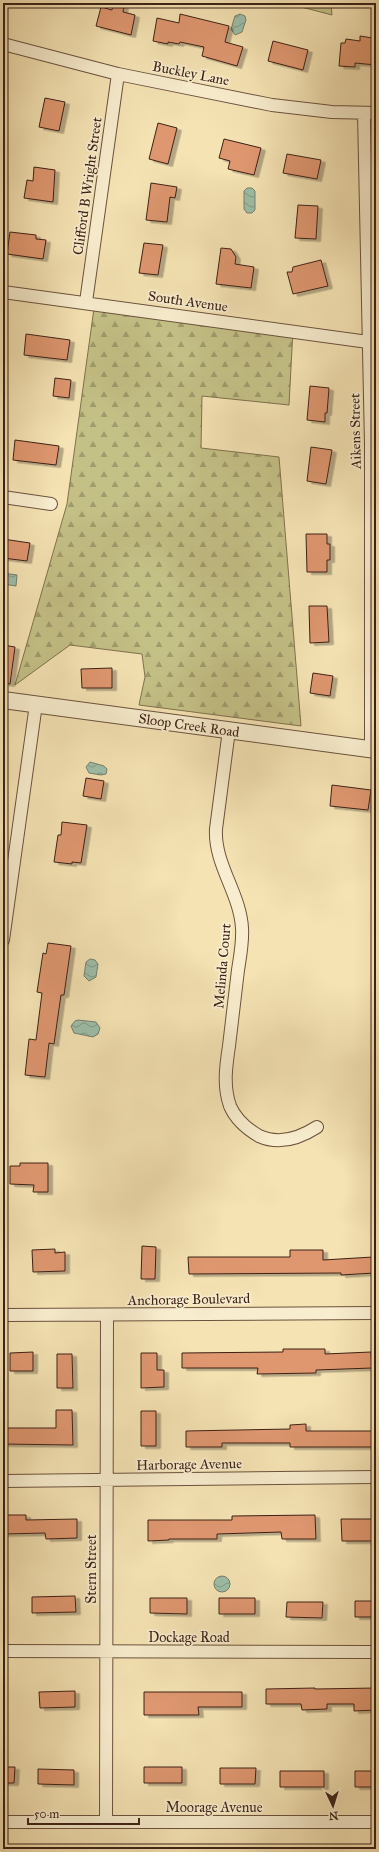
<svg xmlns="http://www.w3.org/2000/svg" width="379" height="1852" font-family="'IM FELL Great Primer',serif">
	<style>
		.forest { fill: url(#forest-firs); stroke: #80714e }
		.water { fill: url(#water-waves); stroke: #77806e }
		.building { fill: #df9770; stroke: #3d2116; filter: url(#shadow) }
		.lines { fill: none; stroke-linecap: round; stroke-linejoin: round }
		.minor-casing { stroke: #6b523e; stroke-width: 14 }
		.tertiary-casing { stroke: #6b523e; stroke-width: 18 }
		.minor { stroke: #f8edce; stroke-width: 12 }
		.tertiary { stroke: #f8edce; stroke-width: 16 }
		.labels { text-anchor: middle; stroke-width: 3.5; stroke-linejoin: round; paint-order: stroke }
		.street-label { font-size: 14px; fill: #3d2116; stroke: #f8edce }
	</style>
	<defs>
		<pattern id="forest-firs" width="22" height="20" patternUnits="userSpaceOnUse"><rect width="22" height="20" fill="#c4c187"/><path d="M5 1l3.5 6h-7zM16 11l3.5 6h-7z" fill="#a09c6d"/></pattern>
		<pattern id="water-waves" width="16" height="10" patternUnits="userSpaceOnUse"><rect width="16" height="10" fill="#9dbfa9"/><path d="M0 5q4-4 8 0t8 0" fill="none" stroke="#819b89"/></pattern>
		<filter id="shadow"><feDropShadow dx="4.5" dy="2.5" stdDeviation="0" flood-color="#0004"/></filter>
	</defs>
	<rect width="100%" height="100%" fill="#f5e3b4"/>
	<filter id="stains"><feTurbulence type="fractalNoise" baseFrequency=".005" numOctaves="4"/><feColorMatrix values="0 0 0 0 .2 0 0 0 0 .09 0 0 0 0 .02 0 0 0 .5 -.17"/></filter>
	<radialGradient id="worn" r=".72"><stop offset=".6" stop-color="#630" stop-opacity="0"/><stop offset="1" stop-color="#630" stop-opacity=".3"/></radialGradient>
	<!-- forest -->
	<path class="forest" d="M286 3H331L332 15Z
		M95 301 293 329 289 405 202 396 201 448 279 457 301 726 139 705 145 677 142 654 70 645 15 685 67 504Z"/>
	<!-- water -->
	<path class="water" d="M240 14 245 16 246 20 242 32 235 35 231 29 235 16Z
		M247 188H252L255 191V210L252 213H247L244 209V191Z
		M3 573 17 575 16 586 3 584Z
		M90 762 104 766 107 769 106 774 101 775 89 773 86 767Z
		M90 959 95 960 98 964 96 977 89 981 84 976 86 962Z
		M78 1020 96 1022 100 1028 98 1034 93 1037 74 1033 71 1026 75 1021Z
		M214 1584a8 8 0 1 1 16 0a8 8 0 1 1-16 0Z"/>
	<!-- building -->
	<path class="building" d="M113 3 124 6 123 12 135 15 131 35 96 26 101 7 112 10Z
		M180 14 229 26 225 42 243 47 237 66 202 56 204 47 180 42 179 44 168 42V44L153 41 157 18 179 23Z
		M360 36 373 38V42H376V65L355 63V67L339 66 341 43H345L346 39 360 41Z
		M273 41 308 50 303 70 268 61Z
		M45 98 65 102 59 131 39 127Z
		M158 123 177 128 168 164 149 159Z
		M224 139 261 148 254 175 228 169 230 161 219 158Z
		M287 154 321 160 317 179 283 173Z
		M34 167 55 170 53 202 24 198 27 180 33 181Z
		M151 183 177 187 175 198 170 197 167 222 146 220Z
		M298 205 318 206 316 239 295 238Z
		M10 232 36 235V239L46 240 43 259 7 254Z
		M144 243 163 245 158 275 139 273Z
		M221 248 231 249 236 257 235 264 254 267 251 288 216 284Z
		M321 260 328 286 293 294 287 272H292L293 267Z
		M26 334 70 340 67 360 24 355Z
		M55 378 71 380 69 398 53 396Z
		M310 386 329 388 327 413H325V422L307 420Z
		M15 440 59 446 56 465 13 460Z
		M311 447 332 450 326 484 307 481Z
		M306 534H327V544H330V560H327V572H307Z
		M3 539 30 543 27 561 3 558Z
		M309 606H327L329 642 310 643Z
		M3 645 15 647 10 684 3 683Z
		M112 668V688H82L81 669Z
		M313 673 333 676 330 696 310 693Z
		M86 778 104 781 101 799 83 796Z
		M332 785 371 790 368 810 330 806Z
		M62 822 87 825 81 863 72 862V864L54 862 58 835H61Z
		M48 943 71 946 64 995H61L54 1044 49 1043 45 1077 25 1075 29 1039 36 1040 42 993 37 992 43 953 46 954Z
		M20 1163H48V1192H33L34 1185 10 1184V1166H20Z
		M142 1246 156 1247 155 1279H141Z
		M55 1249V1253L65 1252V1271L33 1272 32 1250Z
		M290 1250H323V1260L373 1257 374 1273 341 1275V1273L189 1274 188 1257H290Z
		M283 1349H325V1354L371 1352 372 1368 316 1370V1373L257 1374 258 1368H182V1353L283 1352Z
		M33 1352V1371H10V1353Z
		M141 1353H157V1370H164V1387L141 1388Z
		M57 1354H72L73 1388H57Z
		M56 1410H72L73 1445 3 1444V1428H56Z
		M141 1411H156V1446H141Z
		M306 1424V1431H375V1447H290V1443H222V1447H186V1431L290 1429V1425Z
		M3 1515H26V1520L77 1519V1538L46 1539 45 1533 3 1534Z
		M315 1515 316 1539H282L281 1532 217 1534V1539H169V1540L148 1541V1520H232V1516Z
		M341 1519H373V1541H342Z
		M75 1596 76 1612 32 1613V1597Z
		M150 1598H187V1614L150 1613Z
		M219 1598H255V1614H219Z
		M355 1601H376V1617H355Z
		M287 1602H323L322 1618 286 1617Z
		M315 1688V1689L376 1688V1710L354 1711V1704H327V1709L302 1710 301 1704H266V1689Z
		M75 1691V1707L40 1708 39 1692Z
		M144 1692H242V1707H198L199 1715H144Z
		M3 1767H15L14 1783H3Z
		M144 1767H182V1783H144Z
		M220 1768H256L255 1784H220Z
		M38 1769 74 1770V1785L38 1784Z
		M280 1771H324V1787H280Z
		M355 1771H376V1787H355Z"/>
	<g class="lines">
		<defs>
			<path id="minor" d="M3 44 118 74 272 105 332 112 376 113
				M364 113 371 444V749
				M3 292 368 342
				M86 302 118 74
				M3 497 51 504
				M229 730 216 829C214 864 240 893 242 928 243 942 240 957 238 970 235 996 232 1021 229 1046 226 1066 223 1086 230 1106 236 1120 247 1129 259 1136 279 1145 300 1138 317 1127
				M3 940 36 704
				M3 1315 376 1313
				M3 1481 376 1477
				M3 1651 376 1652
				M3 1822H376
				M106 1822 107 1315"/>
			<path id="tertiary" d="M3 700 376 750"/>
		</defs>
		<!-- minor casing -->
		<use href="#minor" class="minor-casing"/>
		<!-- tertiary casing -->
		<use href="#tertiary" class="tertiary-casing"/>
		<!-- minor -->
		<use href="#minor" class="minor"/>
		<!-- tertiary -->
		<use href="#tertiary" class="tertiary"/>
	</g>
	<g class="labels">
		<!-- street labels -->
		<g class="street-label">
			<text transform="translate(191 73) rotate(11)" y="5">Buckley Lane</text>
			<text transform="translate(87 186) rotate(-82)" y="5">Clifford B Wright Street</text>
			<text transform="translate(188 301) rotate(8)" y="5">South Avenue</text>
			<text transform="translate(355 431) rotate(-91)" y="5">Aikens Street</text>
			<text transform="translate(189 725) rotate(8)" y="5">Sloop Creek Road</text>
			<text transform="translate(222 966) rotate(-85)" y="5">Melinda Court</text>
			<text transform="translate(189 1299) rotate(-1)" y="5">Anchorage Boulevard</text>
			<text transform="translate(189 1464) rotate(-1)" y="5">Harborage Avenue</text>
			<text transform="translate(91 1569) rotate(-90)" y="5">Stern Street</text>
			<text x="189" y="1642">Dockage Road</text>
			<text x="214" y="1812">Moorage Avenue</text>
		</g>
	</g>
	<!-- margin -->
	<rect width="379" height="1852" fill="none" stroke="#f5e3b4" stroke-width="16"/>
	<rect x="4" y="4" width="371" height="1844" fill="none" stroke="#3d2116" stroke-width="2"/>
	<rect x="8" y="8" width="363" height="1836" fill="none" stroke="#3d2116"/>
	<!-- north arrow -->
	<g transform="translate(333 1806) rotate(176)" stroke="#f8edce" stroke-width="3" paint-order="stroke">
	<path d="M0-3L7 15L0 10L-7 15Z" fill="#3d2116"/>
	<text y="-6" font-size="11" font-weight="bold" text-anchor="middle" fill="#3d2116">N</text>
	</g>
	<!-- scale -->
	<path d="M28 1818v6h111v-6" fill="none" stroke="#3d2116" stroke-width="2"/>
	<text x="34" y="1818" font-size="12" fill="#3d2116" stroke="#f8edce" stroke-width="3" paint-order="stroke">50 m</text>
	<rect width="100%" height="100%" filter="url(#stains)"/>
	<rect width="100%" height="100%" fill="url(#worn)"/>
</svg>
